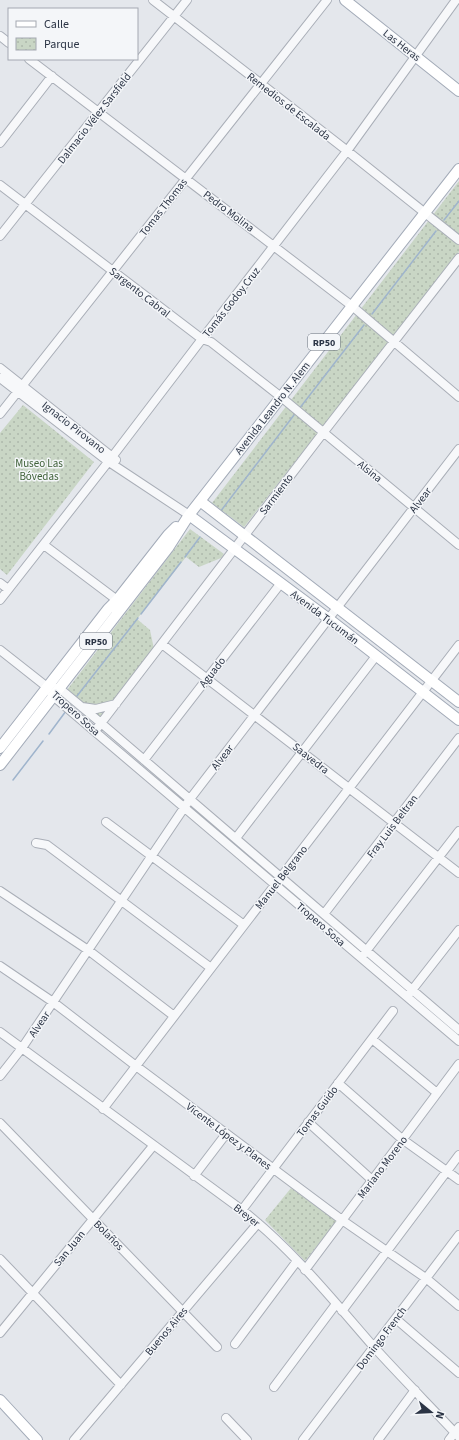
<svg xmlns="http://www.w3.org/2000/svg" width="459" height="1440" font-family="'Source Sans 3',sans-serif">
	<style>
		.park { fill: url(#park-dots) }
		.lines { fill: none; stroke-linecap: round; stroke-linejoin: round }
		.stream { stroke: #9fb4cc; stroke-width: 1.5 }
		.minor-casing { stroke: #a9aeb7; stroke-width: 10 }
		.major-casing { stroke: #a3abb8; stroke-width: 12 }
		.minor { stroke: #f7f8fa; stroke-width: 8 }
		.major { stroke: #fff; stroke-width: 10 }
		.labels { text-anchor: middle; stroke-width: 3; stroke-linejoin: round; paint-order: stroke }
		.shield { fill: #f4f6f9; stroke: #676e7b; stroke-width: 1 }
		.shield-label { font-size: 10px; font-weight: bold; fill: #2b3445 }
		.street-label { font-size: 11px; fill: #2b3445; stroke: #f4f6f9 }
		.park-label { font-size: 11px; fill: #3f6138; stroke: #f4f6f9 }
	</style>
	<defs>
		<pattern id="park-dots" width="8" height="8" patternUnits="userSpaceOnUse"><rect width="8" height="8" fill="#c9d6c5"/><path d="M2 2h.1M6 6h.1" fill="none" stroke="#adb8ab" stroke-width="1.8" stroke-linecap="round"/></pattern>
	</defs>
	<rect width="100%" height="100%" fill="#e4e7ec"/>
	<!-- park -->
	<path class="park" d="M459 181V252L244 527 212 503Z
		M23 405 94 462 7 575 0 569V433Z
		M190 529 224 554 221 558 199 567 186 557 137 619 150 630 154 649 100 717 67 690Z
		M291 1188 337 1221 305 1261 265 1220Z"/>
	<g class="lines">
		<!-- stream -->
		<path class="stream" d="M444 220 459 201
			M372 314 436 231
			M299 409 364 325
			M220 512 294 415
			M185 557 200 537
			M141 614 181 562
			M77 696 138 618
			M49 734 66 711
			M13 780 43 741"/>
		<defs>
			<path id="minor" d="M153 0 341 146 459 240
				M0 36 9 43
				M29 59 352 306 459 397
				M0 143 52 76
				M0 185 202 339 211 342 281 397 459 545
				M0 236 187 0
				M0 368 116 460
				M0 378 109 462 189 515
				M0 414 327 0
				M44 545 117 600
				M0 583 8 589
				M0 600 112 457 202 339 347 151 456 0
				M162 644 459 873
				M0 650 47 687 53 696 459 1041
				M54 688H59L101 723 459 1030
				M82 707 96 709 116 704
				M95 731 323 433 459 258
				M144 760 281 583
				M106 822 244 925
				M236 838 376 656
				M36 843 47 845 211 968
				M0 891 88 950 174 1016
				M324 914 459 738
				M363 955 459 831
				M0 966 53 1002 136 1066 342 1220 427 1279 459 1306
				M409 994 459 930
				M0 1032 242 1210C292 1249 332 1299 373 1346 401 1377 431 1407 459 1437
				M372 1039 437 1093
				M0 1076 22 1048 190 799 459 449
				M338 1083 402 1139 459 1180
				M103 1109 459 645
				M308 1122 372 1180
				M0 1123 217 1347
				M194 1176 226 1134
				M242 1210 393 1011
				M0 1259 121 1385
				M305 1270 459 1064
				M342 1311 459 1155
				M396 1319 459 1373
				M0 1333 153 1146
				M235 1344 297 1261
				M274 1387 336 1304
				M226 1418 247 1440
				M74 1440 258 1223
				M303 1440 459 1235
				M378 1440 415 1390
				M449 1440 459 1427"/>
			<path id="major" d="M345 0 459 91
				M200 501 459 702
				M189 515 329 619 459 720
				M0 748 108 609 117 600 168 535 176 527
				M0 765 168 548 189 515 459 169
				M0 1400 37 1440"/>
		</defs>
		<!-- minor casing -->
		<use href="#minor" class="minor-casing"/>
		<!-- major casing -->
		<use href="#major" class="major-casing"/>
		<!-- minor -->
		<use href="#minor" class="minor"/>
		<!-- major -->
		<use href="#major" class="major"/>
	</g>
	<g class="labels">
		<!-- shield labels -->
		<g class="shield">
			<rect x="308" y="334" width="32" height="16" rx="3"/>
			<rect x="80" y="633" width="32" height="16" rx="3"/>
		</g>
		<g class="shield-label">
			<text x="324" y="346">RP50</text>
			<text x="96" y="645">RP50</text>
		</g>
		<!-- street labels -->
		<g class="street-label">
			<text transform="translate(402 45) rotate(38)" y="4">Las Heras</text>
			<text transform="translate(289 106) rotate(38)" y="4">Remedios de Escalada</text>
			<text transform="translate(94 118) rotate(-52)" y="4">Dalmacio Vélez Sarsfield</text>
			<text transform="translate(163 207) rotate(-52)" y="4">Tomas Thomas</text>
			<text transform="translate(229 211) rotate(37)" y="4">Pedro Molina</text>
			<text transform="translate(140 292) rotate(38)" y="4">Sargento Cabral</text>
			<text transform="translate(231 302) rotate(-52)" y="4">Tomás Godoy Cruz</text>
			<text transform="translate(272 408) rotate(-52)" y="4">Avenida Leandro N. Alem</text>
			<text transform="translate(74 427) rotate(38)" y="4">Ignacio Pirovano</text>
			<text transform="translate(370 471) rotate(39)" y="4">Alsina</text>
			<text transform="translate(276 494) rotate(-53)" y="4">Sarmiento</text>
			<text transform="translate(420 500) rotate(-53)" y="4">Alvear</text>
			<text transform="translate(325 617) rotate(37)" y="4">Avenida Tucumán</text>
			<text transform="translate(212 672) rotate(-52)" y="4">Aguado</text>
			<text transform="translate(76 713) rotate(42)" y="4">Tropero Sosa</text>
			<text transform="translate(222 757) rotate(-52)" y="4">Alvear</text>
			<text transform="translate(311 758) rotate(38)" y="4">Saavedra</text>
			<text transform="translate(392 826) rotate(-53)" y="4">Fray Luis Beltran</text>
			<text transform="translate(281 877) rotate(-52)" y="4">Manuel Belgrano</text>
			<text transform="translate(321 924) rotate(41)" y="4">Tropero Sosa</text>
			<text transform="translate(39 1024) rotate(-56)" y="4">Alvear</text>
			<text transform="translate(317 1111) rotate(-53)" y="4">Tomas Guido</text>
			<text transform="translate(229 1136) rotate(37)" y="4">Vicente López y Planes</text>
			<text transform="translate(382 1167) rotate(-53)" y="4">Mariano Moreno</text>
			<text transform="translate(247 1215) rotate(38)" y="4">Breyer</text>
			<text transform="translate(109 1235) rotate(45)" y="4">Bolaños</text>
			<text transform="translate(69 1248) rotate(-51)" y="4">San Juan</text>
			<text transform="translate(166 1331) rotate(-50)" y="4">Buenos Aires</text>
			<text transform="translate(381 1338) rotate(-53)" y="4">Domingo French</text>
		</g>
		<!-- park labels -->
		<g class="park-label">
			<text x="39" y="467">Museo Las<tspan x="39" dy="13">Bóvedas</tspan></text>
		</g>
	</g>
	<!-- legend -->
	<rect x="8" y="8" width="130" height="52" fill="#f4f6f9" stroke="#a4a8b1"/>
	<rect x="16" y="21" width="20" height="6" fill="#ffffff" stroke="#a4a8b1"/>
	<text x="44" y="28" font-size="12" fill="#2b3445">Calle</text>
	<rect x="16" y="38" width="20" height="12" fill="url(#park-dots)" stroke="#a4a8b1"/>
	<text x="44" y="48" font-size="12" fill="#2b3445">Parque</text>
	<!-- north arrow -->
	<g transform="translate(431 1412) rotate(108)" stroke="#f4f6f9" stroke-width="3" paint-order="stroke">
	<path d="M0-3L7 15L0 10L-7 15Z" fill="#2b3445"/>
	<text y="-6" font-size="11" font-weight="bold" text-anchor="middle" fill="#2b3445">N</text>
	</g>
</svg>
